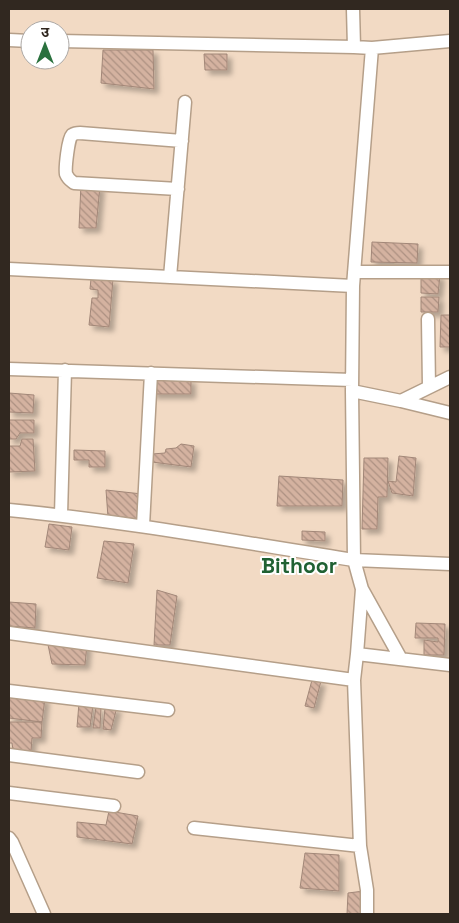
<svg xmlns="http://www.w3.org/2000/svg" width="459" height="923" font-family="'Space Grotesk','Noto Sans Devanagari',sans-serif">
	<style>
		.building { fill: url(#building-back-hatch); stroke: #a28778; filter: url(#shadow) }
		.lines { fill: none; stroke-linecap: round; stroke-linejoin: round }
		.minor-casing { stroke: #b59f89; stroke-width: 15 }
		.minor { stroke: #fff; stroke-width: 12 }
		.labels { text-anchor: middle; stroke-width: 4; stroke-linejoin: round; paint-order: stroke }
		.district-label { font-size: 21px; font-weight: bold; fill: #206133; stroke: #fff }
	</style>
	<defs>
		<pattern id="building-back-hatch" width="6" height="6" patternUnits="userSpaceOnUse" patternTransform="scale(1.25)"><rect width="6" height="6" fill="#d4b2a0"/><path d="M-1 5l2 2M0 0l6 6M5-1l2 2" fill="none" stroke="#ad9182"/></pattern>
		<filter id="shadow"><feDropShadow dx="4.5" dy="4.5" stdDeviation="2.5" flood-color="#0004"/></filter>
	</defs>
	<rect width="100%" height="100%" fill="#f2dac4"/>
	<!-- building -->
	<path class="building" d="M103 50H153L154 89 101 83Z
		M204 54H227V70H205Z
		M81 184 100 186 96 228H79Z
		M372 242 418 244 417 263 371 262Z
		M421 275H440L438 294 421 293Z
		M91 279H113L109 327 89 325 92 298H98V290L90 289Z
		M421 297H439L438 312H421Z
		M441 315H450V347H440Z
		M152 379H191V394H152Z
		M9 393 34 395 33 413 9 412Z
		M9 420H34V433H20L16 439H9Z
		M22 439H33L35 471 9 472V446H20Z
		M181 444 194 446 191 467 152 462V454L165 453 166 449 176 448Z
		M74 450 105 451V467H89V460H74Z
		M399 456 416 458 413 496 392 493 388 481 396 482Z
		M364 458H388L387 497H378L377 529H362Z
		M279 476 343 480 342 506H277Z
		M106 490 142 494V519L108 517Z
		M49 524 72 527 69 550 45 547Z
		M302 531 325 532V541L302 540Z
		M104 541 134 544 128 583 97 578Z
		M157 590 177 596 170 645H154Z
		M9 602 36 604 35 628 9 626Z
		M416 623 445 624 444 655H424V640L438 642V638H415Z
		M47 640 87 644 85 665 52 664Z
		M312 680 321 681 314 708 305 706Z
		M9 693 45 698 42 722 9 718Z
		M79 703 93 705 90 727H77Z
		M96 707 101 708 100 728H93Z
		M117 707 111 730 103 729 105 708Z
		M9 722H42L41 738H32L31 751 13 750 12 743H9Z
		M109 811 138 816 132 844 77 837V822L106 825Z
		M305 853 339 855V891L300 888Z
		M364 891V914H347L348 893Z"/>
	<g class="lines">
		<defs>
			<path id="minor" d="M353 9 354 47
				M9 40 30 41
				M372 48 450 41
				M178 189 74 183C70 180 68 179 66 174 65 168 68 139 72 135 75 133 76 133 80 133L182 141
				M9 269 353 286
				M354 272H450
				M170 277 185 102
				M428 319 429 387
				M9 369 352 380
				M352 391 401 401 450 413
				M401 401 450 377
				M9 510C124 521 239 542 354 560L352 391 353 286 372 48 354 47 60 41
				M61 515 65 370
				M143 526 151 373
				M362 589 401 659
				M9 633 354 680
				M357 654 450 665
				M9 691 168 710
				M9 755 138 772
				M9 793 114 806
				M194 828 360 846
				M9 838 12 842 44 914
				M367 914V890L360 846 354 680 357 654 362 589 354 560 450 564"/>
		</defs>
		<!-- minor casing -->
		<use href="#minor" class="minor-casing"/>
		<!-- minor -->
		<use href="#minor" class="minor"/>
	</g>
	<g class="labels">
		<!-- district labels -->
		<g class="district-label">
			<text x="299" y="573">Bithoor</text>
		</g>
	</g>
	<!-- border -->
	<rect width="459" height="923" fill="none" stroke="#312820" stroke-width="20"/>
	<!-- north arrow -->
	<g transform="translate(45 45)"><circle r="24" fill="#ffffff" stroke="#ada9a6"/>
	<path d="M0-4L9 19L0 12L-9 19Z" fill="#2a713e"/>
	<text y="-8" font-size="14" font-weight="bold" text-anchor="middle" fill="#312820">उ</text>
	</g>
</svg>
